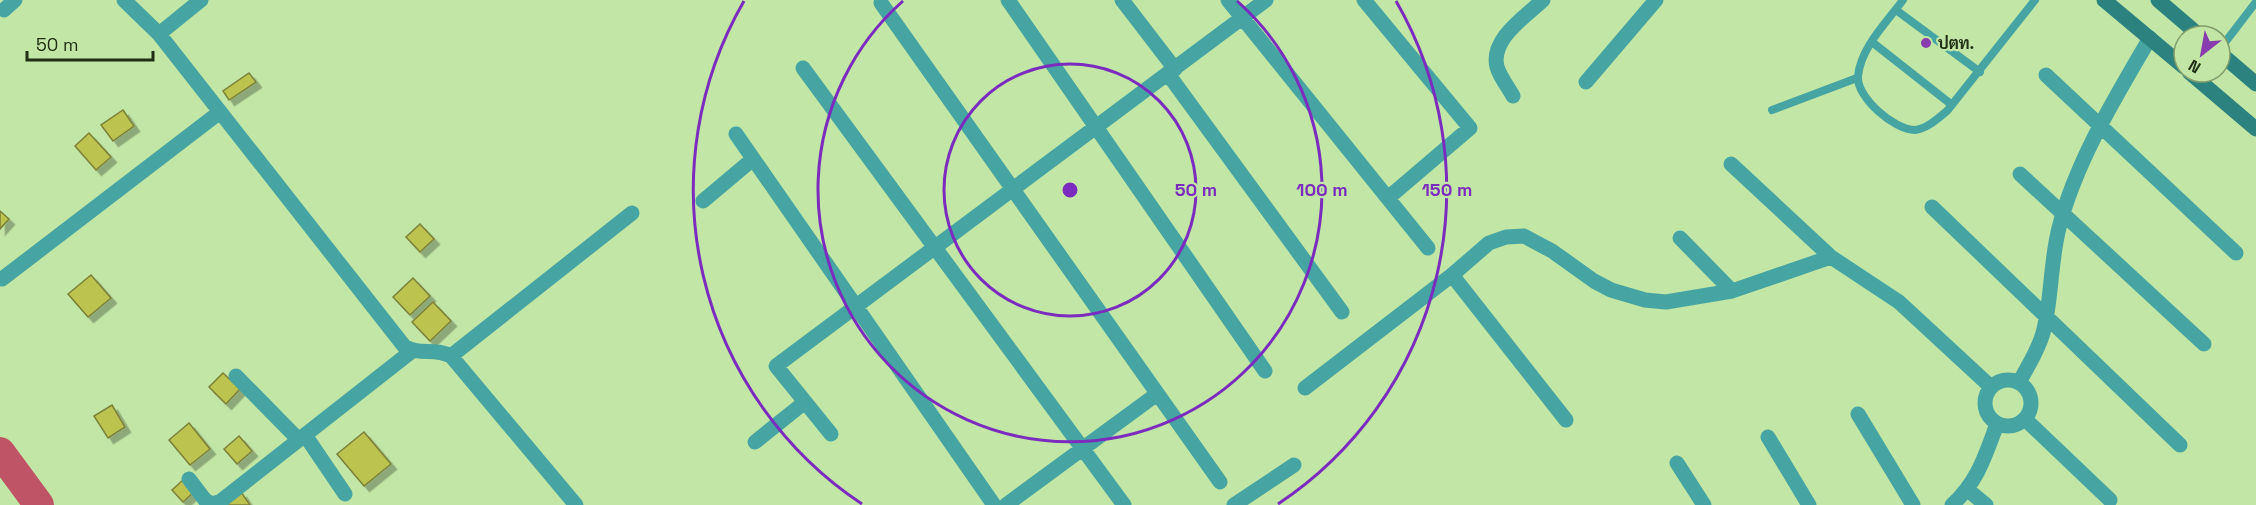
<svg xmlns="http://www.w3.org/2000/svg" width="2256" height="505" font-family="'Space Grotesk',Sarabun,sans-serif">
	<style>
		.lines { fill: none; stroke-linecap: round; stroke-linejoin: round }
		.river { stroke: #bf5466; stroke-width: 30 }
		.building { fill: #bcc350; stroke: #7c8139; stroke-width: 1.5; filter: url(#shadow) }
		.lane { stroke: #46a5a2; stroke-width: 8 }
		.street { stroke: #46a5a2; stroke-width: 15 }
		.secondary { stroke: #2b827f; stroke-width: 15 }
		.ring { fill: none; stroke: #7b2cbf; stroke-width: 3 }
		.poi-dot { fill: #883cad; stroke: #c1e6a5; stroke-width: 2 }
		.labels { text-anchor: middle; stroke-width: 4.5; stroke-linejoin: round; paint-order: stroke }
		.poi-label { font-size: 16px; font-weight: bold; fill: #212f15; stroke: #c1e6a5; text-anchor: start }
		.centre { fill: #7b2cbf; stroke: #c1e6a5; stroke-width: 3 }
		.ring-label { font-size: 18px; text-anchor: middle; font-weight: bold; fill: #7b2cbf; stroke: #c1e6a5; stroke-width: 4.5; stroke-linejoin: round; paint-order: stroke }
	</style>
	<defs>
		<filter id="shadow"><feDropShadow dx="5.5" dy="5.5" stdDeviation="0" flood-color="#0004"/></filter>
	</defs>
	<rect width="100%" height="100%" fill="#c1e6a5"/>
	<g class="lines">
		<!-- river -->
		<path class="river" d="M0 452 39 505"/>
	</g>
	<!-- building -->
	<path class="building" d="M249 73 256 82 229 100 223 91Z
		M123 110 134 126 113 141 101 125Z
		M89 133 111 157 96 170 75 146Z
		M0 211 9 219 0 229Z
		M420 224 434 239 420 252 406 237Z
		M91 275 111 298 88 317 68 294Z
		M413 278 430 296 410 315 393 297Z
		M433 302 451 321 430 341 412 322Z
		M223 373 240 389 226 404 209 387Z
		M112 405 125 427 108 438 94 416Z
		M189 423 210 449 190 465 169 440Z
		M364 432 391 464 364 486 337 454Z
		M239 436 252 451 237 464 224 449Z
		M184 479 195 491 183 502 172 490Z
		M241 492 250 505H226Z"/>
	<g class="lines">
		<!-- lane -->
		<path class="lane" d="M1903 0C1887 22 1861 47 1858 76 1856 97 1894 130 1915 130 1927 129 1938 118 1947 111L2035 0
			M1896 10 1980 72
			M1872 42 1952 105
			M2220 49 2256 2
			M1772 110 1857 78"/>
		<!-- street -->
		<path class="street" d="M124 0 159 34 404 346C420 356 434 347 451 356L576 505
			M1008 0 1265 371
			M1122 0 1175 69
			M1228 0 1428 248
			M1364 0 1470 128 1388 198
			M881 3 1220 482
			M4 10 15 0
			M159 34 201 0
			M803 68 1124 505
			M1168 74 1342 312
			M2046 75 2236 253
			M1586 82 1656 0
			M1513 96C1508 87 1500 77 1497 67 1490 39 1525 17 1543 0
			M736 134 994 505
			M1731 164 1831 257
			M2020 174 2204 344
			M703 201 753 159
			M1932 207 2180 445
			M1680 238 1732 291
			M1452 275 1566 420
			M2 279 220 112
			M451 356 632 213
			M236 376 299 440
			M1985 403a23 23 0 1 1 46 0a23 23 0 1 1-46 0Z
			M2019 383C2027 367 2038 351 2043 333 2052 299 2050 263 2059 228 2075 163 2116 96 2150 38
			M1305 388 1452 275 1489 243 1506 237 1524 236 1552 251 1594 281 1611 290 1645 300 1666 302 1732 291 1831 257 1899 302 1991 387
			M1858 414 1913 505
			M2025 419 2110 500
			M831 434 776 366 1266 0
			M305 435 345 494
			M1768 437 1809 505
			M755 442 805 402
			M1677 463 1704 505
			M189 479 205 500 212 504 221 501 412 351
			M1968 490 1986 505
			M1006 505 1157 394
			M1234 505 1294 465
			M1952 505C1978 481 1985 456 1997 424"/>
		<!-- secondary -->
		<path class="secondary" d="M2104 0 2184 67
			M2158 0 2200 36
			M2220 53 2256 84
			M2189 72 2256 129"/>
	</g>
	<!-- distance rings -->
	<g class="ring">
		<circle cx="1070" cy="190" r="126"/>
		<path d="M1237 1A252 252 0 1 1 903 1"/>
		<path d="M862 504A377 377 0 0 1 744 1M1396 1A377 377 0 0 1 1278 504"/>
	</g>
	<!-- markers -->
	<circle class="poi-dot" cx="1926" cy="43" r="6"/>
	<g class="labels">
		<!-- poi labels -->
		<g class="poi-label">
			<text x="1938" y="49">ปตท.</text>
		</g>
	</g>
	<circle cx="1070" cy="190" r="9" class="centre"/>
	<g class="ring-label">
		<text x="1196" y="196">50 m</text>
		<text x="1322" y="196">100 m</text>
		<text x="1447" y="196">150 m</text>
	</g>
	<!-- north arrow -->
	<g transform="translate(2202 54) rotate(211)"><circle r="28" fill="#c1e6a5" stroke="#819d6b" stroke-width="1.5"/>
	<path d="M0-4.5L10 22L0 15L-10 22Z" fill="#883cad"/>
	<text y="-9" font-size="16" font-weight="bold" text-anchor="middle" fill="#212f15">N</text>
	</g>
	<!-- scale -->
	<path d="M27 51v9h126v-9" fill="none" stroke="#212f15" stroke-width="3"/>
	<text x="36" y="51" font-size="18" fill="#212f15" stroke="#c1e6a5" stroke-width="4.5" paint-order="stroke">50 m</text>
</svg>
